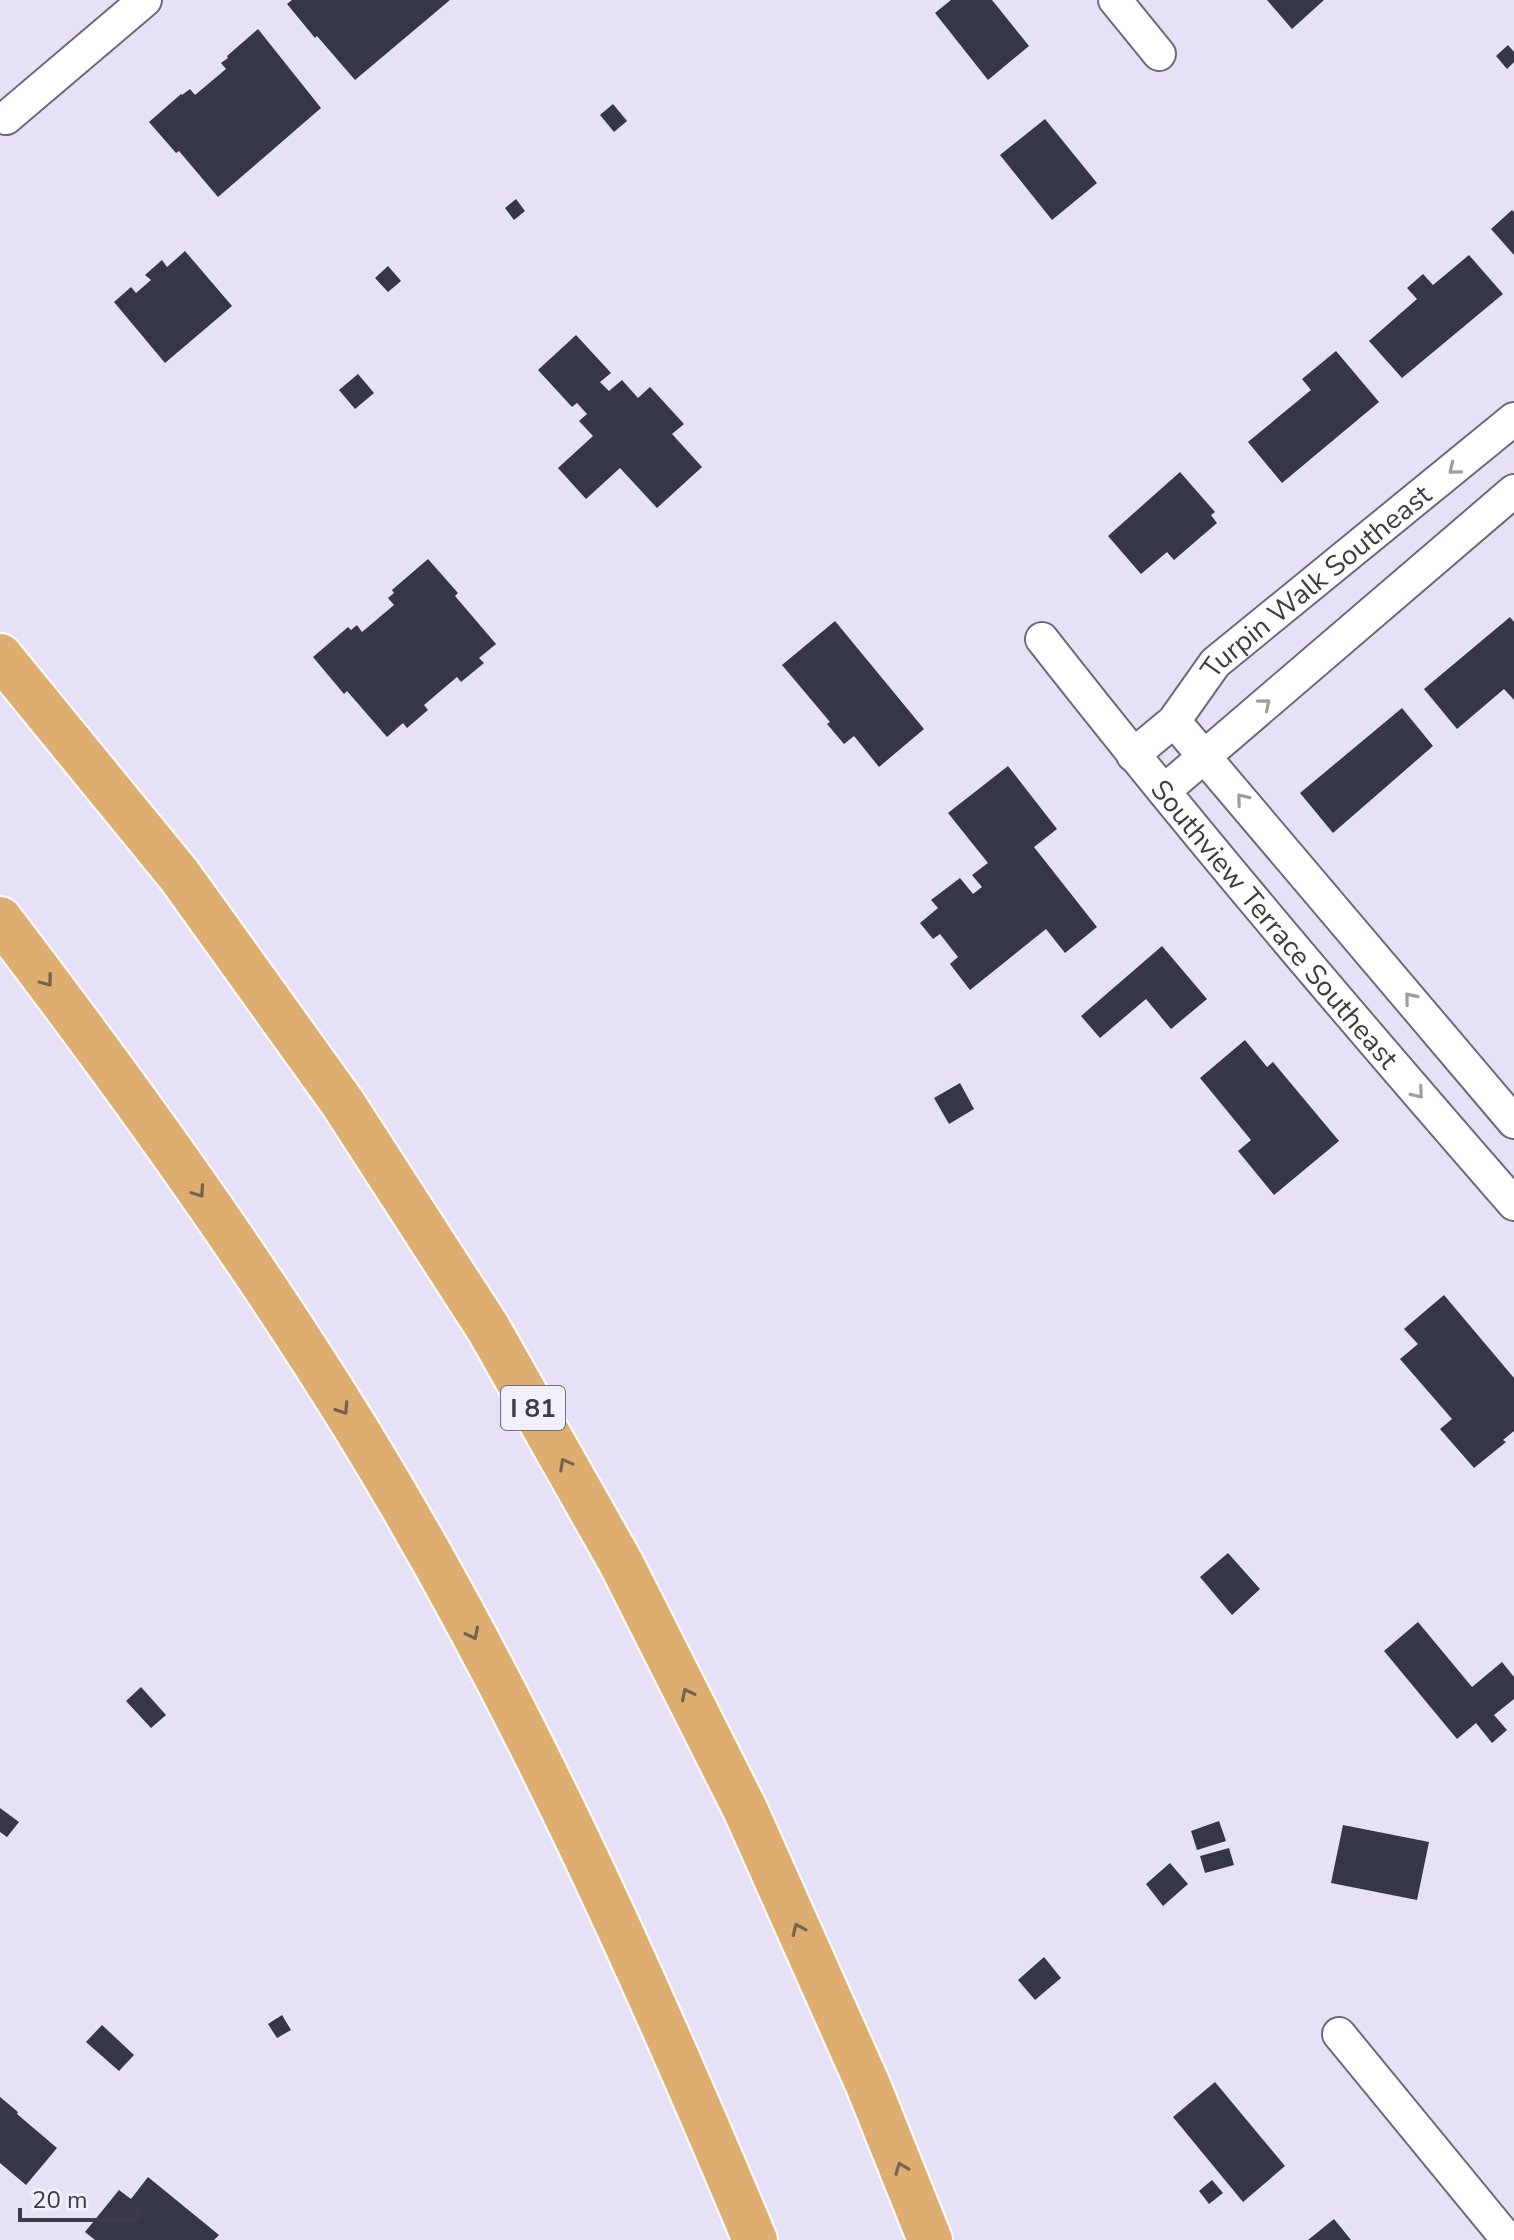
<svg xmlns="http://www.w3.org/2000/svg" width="1514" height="2240" font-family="'Nunito Sans',sans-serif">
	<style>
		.building { fill: #353647 }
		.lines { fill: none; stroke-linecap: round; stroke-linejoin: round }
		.minor-casing { stroke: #6d687b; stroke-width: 36 }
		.motorway-casing { stroke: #fff; stroke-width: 48 }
		.minor { stroke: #fff; stroke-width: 32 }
		.motorway { stroke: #ddae6f; stroke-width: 44 }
		.oneway { stroke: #9e9da1 }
		.oneway2 { stroke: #756352 }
		.labels { text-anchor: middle; stroke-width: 8; stroke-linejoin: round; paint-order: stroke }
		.shield { fill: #f2effc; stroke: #73717a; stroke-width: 2 }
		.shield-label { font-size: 26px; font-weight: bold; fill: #3d3b43 }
		.street-label { font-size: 28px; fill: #3d3b43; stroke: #f2effc }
	</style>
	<rect width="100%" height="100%" fill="#e6e1f6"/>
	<!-- building -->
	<path class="building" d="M292 0H450L355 80 317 36 315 38 287 4Z
		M951 0H992L1029 46 988 80 935 13Z
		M1267 0H1324L1292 29Z
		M258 29 321 108 218 197 179 151 176 153 149 122 181 94 182 95 190 89 195 95 226 69 221 63 228 58 227 56Z
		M1508 45 1514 52V62L1507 69 1496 56Z
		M613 104 627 121 614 132 600 115Z
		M1045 119 1097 183 1052 220 1000 155Z
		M516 199 525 211 514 220 505 208Z
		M1512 210 1514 212V255L1491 229Z
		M185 251 232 306 165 363 114 302 131 287 136 293 151 280 145 275 162 260 167 267Z
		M1469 255 1503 294 1402 378 1369 341 1417 299 1407 288 1423 274 1433 285Z
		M388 266 401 281 388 292 375 278Z
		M576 335 611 373 600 382 609 391 622 380 638 398 650 387 684 424 672 434 702 467 657 508 620 468 586 499 558 468 593 436 579 421 587 414 577 403 572 407 538 370Z
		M1336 351 1379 402 1282 483 1248 442 1311 390 1302 379Z
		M358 374 374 393 355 409 339 390Z
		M1180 472 1215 512 1211 515 1217 523 1174 560 1167 552 1141 574 1108 536Z
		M428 559 458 593 455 596 496 644 479 658 484 663 461 682 457 677 424 705 428 710 407 728 403 723 387 737 347 691 344 694 313 657 348 627 351 630 357 625 362 632 394 605 388 598 394 593 392 590Z
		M1510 617 1514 622V700L1504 689 1457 729 1424 689Z
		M835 621 924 729 879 767 854 736 844 744 827 724 830 722 782 665Z
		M1402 708 1433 746 1333 833 1300 793Z
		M1008 766 1057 829 1034 847 1097 927 1065 953 1046 929 970 990 950 964 958 957 940 934 933 939 920 923 938 908 931 900 960 878 973 894 982 887 972 875 988 863 948 813Z
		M1162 946 1207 999 1171 1029 1146 999 1100 1038 1081 1016Z
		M1245 1040 1267 1067 1273 1062 1339 1141 1274 1195 1238 1151 1251 1140 1200 1078Z
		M960 1083 974 1109 949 1124 934 1098Z
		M1444 1295 1514 1378V1431L1503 1440 1506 1442 1474 1468 1440 1429 1452 1419 1400 1359 1418 1344 1404 1329Z
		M1228 1553 1260 1589 1232 1615 1200 1577Z
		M1418 1622 1472 1687 1502 1662 1514 1677V1699L1494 1715 1507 1730 1492 1743 1476 1723 1457 1739 1384 1651Z
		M141 1687 166 1715 151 1728 126 1701Z
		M0 1808 19 1822 7 1837 0 1832Z
		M1219 1821 1226 1841 1197 1850 1191 1831Z
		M1343 1825 1429 1842 1417 1900 1331 1883Z
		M1229 1848 1234 1865 1205 1873 1200 1856Z
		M1170 1863 1188 1884 1163 1906 1146 1884Z
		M1044 1957 1061 1978 1035 2000 1018 1980Z
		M282 2015 291 2030 277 2038 268 2024Z
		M102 2025 134 2055 119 2071 86 2042Z
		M1215 2082 1285 2166 1243 2202 1173 2117Z
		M0 2097 18 2112 17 2114 57 2148 26 2185 0 2163Z
		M148 2177 219 2235 214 2240H95L85 2232 119 2190 131 2199Z
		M1212 2180 1223 2193 1209 2204 1199 2191Z
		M1334 2219 1351 2240H1308Z"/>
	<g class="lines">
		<defs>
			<g id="minor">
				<path d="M1115 0 1159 54"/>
				<path d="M6 118 145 0"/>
				<path id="s1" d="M1042 639C1193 832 1353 1019 1514 1204"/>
				<path d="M1174 721 1514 1122"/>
				<path id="s2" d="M1133 755 1174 721 1215 663 1514 419"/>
				<path d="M1164 791 1514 491"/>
				<path d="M1339 2034 1508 2240"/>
			</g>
			<path id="motorway" d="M0 656 179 875 342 1102 488 1328 621 1563 745 1809 868 2085 930 2240
				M0 919C127 1086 250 1256 360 1435 516 1690 640 1965 755 2240"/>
		</defs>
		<!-- minor casing -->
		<use href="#minor" class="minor-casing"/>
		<!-- motorway casing -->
		<use href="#motorway" class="motorway-casing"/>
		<!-- minor -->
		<use href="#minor" class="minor"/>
		<!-- motorway -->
		<use href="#motorway" class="motorway"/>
	</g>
	<!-- one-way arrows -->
	<defs><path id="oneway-chevron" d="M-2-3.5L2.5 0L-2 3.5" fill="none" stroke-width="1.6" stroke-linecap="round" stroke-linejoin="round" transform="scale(2)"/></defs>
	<g class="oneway">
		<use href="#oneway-chevron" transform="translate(1454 469) rotate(141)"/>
		<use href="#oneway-chevron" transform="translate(1265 704) rotate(-40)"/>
		<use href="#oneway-chevron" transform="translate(1242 799) rotate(-130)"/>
		<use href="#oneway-chevron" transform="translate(1410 998) rotate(-130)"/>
		<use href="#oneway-chevron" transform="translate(1418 1093) rotate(50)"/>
	</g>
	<g class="oneway2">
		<use href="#oneway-chevron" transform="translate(47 981) rotate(53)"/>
		<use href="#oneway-chevron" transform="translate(199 1192) rotate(55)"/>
		<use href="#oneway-chevron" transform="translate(343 1409) rotate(57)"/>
		<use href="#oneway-chevron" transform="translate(565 1464) rotate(-119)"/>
		<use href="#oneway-chevron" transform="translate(473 1634) rotate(63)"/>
		<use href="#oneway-chevron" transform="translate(687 1694) rotate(-117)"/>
		<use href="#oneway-chevron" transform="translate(798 1929) rotate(-114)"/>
		<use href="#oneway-chevron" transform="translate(901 2168) rotate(-112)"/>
	</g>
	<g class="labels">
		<!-- shield labels -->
		<rect class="shield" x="501" y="1386" width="64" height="44" rx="6"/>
		<g class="shield-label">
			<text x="533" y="1417">I 81</text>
		</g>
		<!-- street labels -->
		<g class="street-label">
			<text dy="10" stroke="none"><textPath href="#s2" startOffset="254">Turpin Walk Southeast</textPath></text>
			<text dy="10" stroke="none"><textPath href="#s1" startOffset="368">Southview Terrace Southeast</textPath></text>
		</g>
	</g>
	<!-- scale -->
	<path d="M20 2208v12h118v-12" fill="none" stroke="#3d3b43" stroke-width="4"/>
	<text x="32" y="2208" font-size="24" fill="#3d3b43" stroke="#f2effc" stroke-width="6" paint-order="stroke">20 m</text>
</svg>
